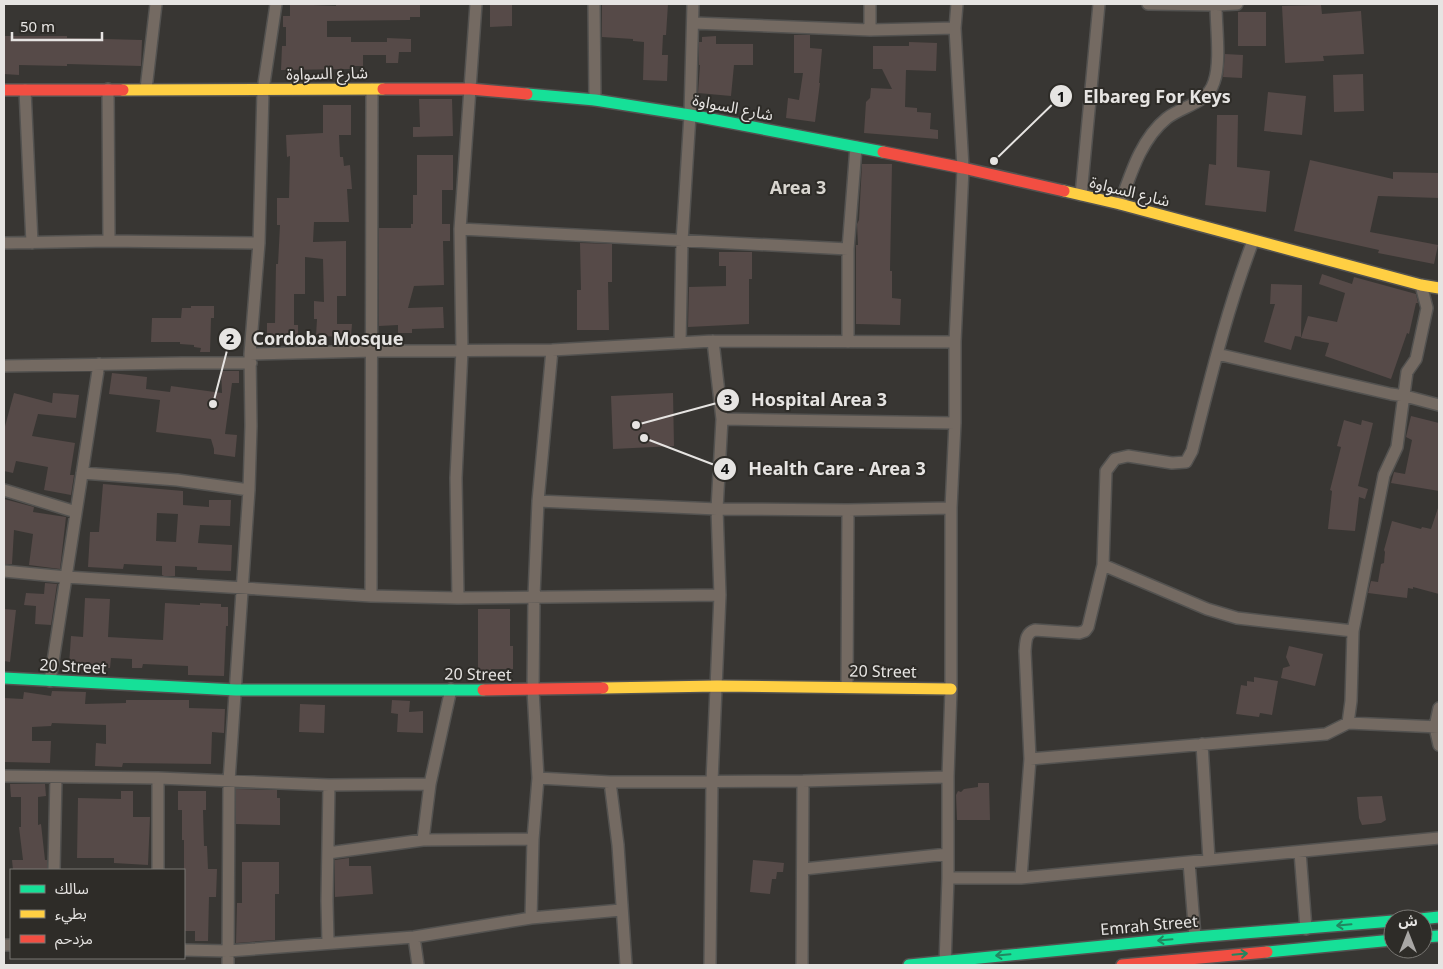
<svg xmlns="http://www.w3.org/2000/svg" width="1443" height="969" font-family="'Noto Sans','Noto Sans Arabic',sans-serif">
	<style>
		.building { fill: #564a48; fill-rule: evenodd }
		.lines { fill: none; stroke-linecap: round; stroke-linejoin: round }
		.street-casing { stroke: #535250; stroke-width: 14 }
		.fast-casing { stroke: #535250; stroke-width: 14 }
		.slow-casing { stroke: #535250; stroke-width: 14 }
		.jam-casing { stroke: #535250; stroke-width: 14 }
		.street { stroke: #746a62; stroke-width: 11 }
		.fast { stroke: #16e098; stroke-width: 11 }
		.slow { stroke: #ffcf43; stroke-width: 11 }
		.jam { stroke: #f24e42; stroke-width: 11 }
		.oneway { stroke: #228660 }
		.labels { text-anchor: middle; stroke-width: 4; stroke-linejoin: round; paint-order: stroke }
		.street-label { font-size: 16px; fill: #e6e4e2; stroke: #2e2c28 }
		.neighbourhood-label { font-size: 18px; font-weight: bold; fill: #d9d6d0; stroke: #2e2c28 }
		.leader { fill: none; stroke: #e6e4e2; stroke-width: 2 }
		.callout-dot { fill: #e6e4e2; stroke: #2e2c28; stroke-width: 2 }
		.mark-label { font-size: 15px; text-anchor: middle; font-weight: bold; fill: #111 }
		.callout-label { font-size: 18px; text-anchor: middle; font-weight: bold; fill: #e6e4e2; stroke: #2e2c28; stroke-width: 4; stroke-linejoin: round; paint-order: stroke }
	</style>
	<rect width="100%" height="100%" fill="#383633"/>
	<!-- building -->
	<path class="building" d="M290 4 336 6V4H420V17H410V20L327 21V37H351V42H387V38L411 39V52H399L398 63H386V55H363V66H351V69L281 70 282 46H286V27H283V16H290Z
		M490 4H512V26L490 27Z
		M602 4H668L666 35H663L662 55H668L667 81 643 80 644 42 633 41V39L602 37Z
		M1321 5 1322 14 1361 11 1364 54 1323 56 1324 61 1285 63 1282 6Z
		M1238 12H1266V46H1238Z
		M794 35H810V48L822 49 819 83H820L815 122 786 118 788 98 799 100 803 73H794Z
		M4 36H67V38L142 40 141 66 67 64V66L19 65V75L4 74Z
		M716 36V44H753V65H734L731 96 698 93 700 65H699V42H702V37Z
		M909 42 937 43 936 71 906 70 905 107 917 108V112L931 113 930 129 938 130V139L864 133 866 102 870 98 871 88 892 89 882 69H873V46H909Z
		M1225 54 1243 55 1242 78 1223 77Z
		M1363 74 1364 111 1334 112 1333 75Z
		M1268 92 1306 96 1302 135 1264 131Z
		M419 99H452L453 136 413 137V127H420Z
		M323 105H351V135H339L340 157H343L344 166 350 165 352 189H347L349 222H314L313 242 346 241V296H337V324H352L351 337 316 336 317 319H314V301L324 302 323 259 305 257V294H294V325H298V338L267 337V323H275L276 264H278L280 225H277V198H289L290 156 287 157 286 135 323 133Z
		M1217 115H1238L1237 167 1270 171 1266 212 1205 205 1209 164 1216 165Z
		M417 155H453V190H442V224H450V241H443L444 285 414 286 408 308 443 307 444 328 412 329V333H398V325L379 326V228H411V224H413V195H417Z
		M1310 160 1393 179V172L1439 173V198L1378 196 1370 232 1438 245 1434 264 1378 253 1379 250 1294 231Z
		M862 164H892L890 271H892V298L901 299 900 325 856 324V245H858L857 224 859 220Z
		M580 243 612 244V282H608L609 330H577V290H581Z
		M719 252H752V279H749V324L688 327 689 287 726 286V266H719Z
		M1322 274 1352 284 1354 277 1416 294 1418 303H1416L1409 334 1407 333 1391 379 1325 356 1329 343 1301 338 1308 316 1337 322 1345 293 1319 284Z
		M1271 284 1302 285 1301 337 1295 336 1291 350 1264 342 1275 304H1270Z
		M191 306H214V318H211L210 352H200L201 348 194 347V345L180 344V342H151L152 318H181L182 308H191Z
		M221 371H239V383H232L225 434 237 435 235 457 214 454V449L211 439 156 432 160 400 109 394 112 373 147 377 146 389 170 392 171 386 222 393Z
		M14 393 52 403 53 393 79 395 76 418 38 414 32 436 75 443 70 475H74L71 495 44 490 48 467 16 461 13 473 4 471V430Z
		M673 393 674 446 613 449 611 396Z
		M1411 416 1439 423V491L1391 483 1394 472 1405 474 1412 440 1406 437Z
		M1344 420 1361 425 1362 420 1373 423 1358 486 1368 489 1365 499 1359 497 1355 531 1328 529 1332 491 1330 490 1341 447 1337 446Z
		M103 484 183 491V505L209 507V500H231L230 526 200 525 198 543 232 545 231 571 197 570V567L175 566V576H164L162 575V566L124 564 123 569 88 567 90 532H99ZM157 513 178 514 176 542 156 541Z
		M4 499 34 507 33 512 66 517 60 569 29 565 33 534 14 530 12 564H4Z
		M1438 508 1439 509V594L1413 587V589L1408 588 1407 598 1368 593 1371 581 1378 582 1381 564 1384 563 1385 552 1384 550 1392 521 1421 529 1422 527 1431 529Z
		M45 583 57 584 51 625 35 624 36 606 24 605 26 593 44 594Z
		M85 598 110 599 108 637 144 639 163 640 165 603 200 605V603L221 604V607H228V626H226L224 676 188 675V666L143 664 142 668H132V659L111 658 110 668 69 665 71 636 83 637Z
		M4 609 16 610 10 662 4 661Z
		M478 609H510V646H513V669H491V674H478Z
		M1289 646 1323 654 1315 686 1281 678 1283 668 1290 666 1286 657Z
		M1254 677 1278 681 1272 715 1260 713 1259 717 1236 714 1241 685 1247 686V681L1254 682Z
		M52 691 86 692 85 704 126 703V700H189V708L225 709 224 733 212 732 211 764 123 763 122 767 95 766 96 743 106 744V725L52 723 51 726 32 727V741H51L50 763 4 762V698L23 699 24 692 51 696Z
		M392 700 410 701 409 712 423 711V733L397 732 398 714 391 713Z
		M300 704 325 705 324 733 299 732Z
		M978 783H989L990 820H957L956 795 958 791 961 792 964 789 978 787Z
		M10 784H45L46 796 38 797V825L41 824 45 860H47V870H13L12 860H23L19 827H21V797H11Z
		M236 789 277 790V798H280V825L236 824Z
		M121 791H133V817H150L148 865 114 863V858H77L78 798 121 799Z
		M178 791H206V810H203L204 846H207L208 869H217L216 897H209L208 941H195V931H184V840H182V810H178Z
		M1382 796 1386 820 1381 823 1362 825 1359 818 1357 797Z
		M349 858V866H371L373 894 335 897V860Z
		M753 860 784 863 783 872H777L776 879H772L770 894 750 892Z
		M242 862H279V894H275V940L236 943 237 903H242Z"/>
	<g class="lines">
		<defs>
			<path id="street" d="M594 4 595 100
				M1148 4 1216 5 1237 4
				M693 23 870 30 955 28
				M870 30V4
				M108 89 109 241
				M146 89 156 4
				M25 90 32 243
				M1081 195 1099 4
				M1120 204C1131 173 1141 139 1167 118 1184 105 1207 104 1214 82 1221 62 1216 27 1216 5
				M460 229 848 249
				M4 243 109 241 259 243
				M848 342V249L856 147
				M680 343 682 241 690 115 693 4
				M250 354 372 351 552 350 713 341 955 342
				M1217 354 1391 394 1405 396 1439 405
				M4 366 182 363H251
				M722 419 955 423
				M82 473 177 480 249 490
				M4 490 76 512
				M538 501 717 509 848 510 951 508
				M1103 565 1207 609 1237 618 1353 631
				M4 571 66 577 371 596 458 598 720 595
				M371 596 372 89
				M458 598 456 478 462 350 460 229 476 4
				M50 681 99 364
				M847 687 848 510
				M1439 708 1435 727 1439 745
				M1348 723 1351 701 1353 631 1384 475 1397 447 1407 372 1416 359 1427 308 1421 285
				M1202 744 1209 860
				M1030 759 1025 651C1026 642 1025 633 1035 630L1079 633 1085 631 1088 627 1103 565 1106 471 1115 459 1128 456 1172 463 1186 462 1192 451C1210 380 1227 309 1253 241
				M4 776 158 778 329 785 430 784
				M158 778V870
				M538 778 610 782 803 781 948 777
				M610 782 618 845 626 965
				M423 840 430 784 451 689
				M1300 852 1306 929
				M328 853 423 840 533 839
				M1189 862 1195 937
				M804 869 948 854
				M54 870 56 777
				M948 878H1021L1439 838
				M1021 878 1030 759 1326 734 1348 723 1439 727
				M531 918 533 839 538 778 533 690 534 596 538 501 552 350
				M414 937 418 965
				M328 943 327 901 329 785
				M4 945H11
				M184 950 228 951 414 937 531 918 621 910
				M228 965 229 781 249 490 251 426 250 354 259 243 263 90 276 4
				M710 965 712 781 720 595 717 509 722 419 713 341
				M802 965 803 781
				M945 965 948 878V777L951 689V508L955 423V342L963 168 955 28 957 4"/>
			<path id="fast" d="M527 94 595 100 690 115 883 152
				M4 678 236 690H483
				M1420 919 1439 917
				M1423 937 1439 936
				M1267 952 1393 940
				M909 965 1195 937 1393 921"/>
			<path id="slow" d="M123 90 383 89
				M1064 191 1120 204 1421 285 1439 288
				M603 688 717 686 951 689"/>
			<path id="jam" d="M383 89H470L527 94
				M4 90H123
				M883 152 963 168 1064 191
				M483 690 603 688
				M1122 965 1267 952"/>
		</defs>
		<!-- street casing -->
		<use href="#street" class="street-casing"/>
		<!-- fast casing -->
		<use href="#fast" class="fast-casing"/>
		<!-- slow casing -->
		<use href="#slow" class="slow-casing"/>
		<!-- jam casing -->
		<use href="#jam" class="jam-casing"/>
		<!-- street -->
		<use href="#street" class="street"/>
		<!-- fast -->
		<use href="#fast" class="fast"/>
		<!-- slow -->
		<use href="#slow" class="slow"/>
		<!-- jam -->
		<use href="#jam" class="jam"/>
	</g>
	<!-- one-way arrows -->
	<defs><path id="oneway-shaft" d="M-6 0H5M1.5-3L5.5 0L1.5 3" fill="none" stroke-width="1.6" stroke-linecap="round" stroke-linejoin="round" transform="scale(1.25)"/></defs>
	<g class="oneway">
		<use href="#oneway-shaft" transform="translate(1344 925) rotate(175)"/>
		<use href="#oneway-shaft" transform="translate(1165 940) rotate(175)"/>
		<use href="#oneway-shaft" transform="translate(1240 954) rotate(-5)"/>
		<use href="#oneway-shaft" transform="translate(1003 955) rotate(175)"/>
	</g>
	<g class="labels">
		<!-- street labels -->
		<g class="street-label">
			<text transform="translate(327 73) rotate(-1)" y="6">شارع السواوة</text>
			<text transform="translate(733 107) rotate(11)" y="6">شارع السواوة</text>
			<text transform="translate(1130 191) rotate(14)" y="6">شارع السواوة</text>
			<text transform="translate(73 666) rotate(3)" y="6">20 Street</text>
			<text transform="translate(883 671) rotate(1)" y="6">20 Street</text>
			<text transform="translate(478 674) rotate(1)" y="6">20 Street</text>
			<text transform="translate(1149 925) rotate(-5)" y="6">Emrah Street</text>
		</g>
		<!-- neighbourhood labels -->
		<g class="neighbourhood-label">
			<text x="798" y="194">Area 3</text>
		</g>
	</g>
	<!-- callouts -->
	<path class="leader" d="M994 161L1061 96M213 404L230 339M636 425L728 400M644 438L725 469"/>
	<g class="callout-dot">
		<circle cx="994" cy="161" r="5"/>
		<circle cx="213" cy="404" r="5"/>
		<circle cx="636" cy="425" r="5"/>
		<circle cx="644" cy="438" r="5"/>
		<circle cx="1061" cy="96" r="12"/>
		<circle cx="230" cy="339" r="12"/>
		<circle cx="728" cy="400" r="12"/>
		<circle cx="725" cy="469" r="12"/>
	</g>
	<g class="mark-label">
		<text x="1061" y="102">1</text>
		<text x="230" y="344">2</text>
		<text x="728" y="405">3</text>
		<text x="725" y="474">4</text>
	</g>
	<g class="callout-label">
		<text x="1157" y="103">Elbareg For Keys</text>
		<text x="328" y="345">Cordoba Mosque</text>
		<text x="819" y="406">Hospital Area 3</text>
		<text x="837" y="475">Health Care - Area 3</text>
	</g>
	<!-- border -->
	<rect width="1443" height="969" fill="none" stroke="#e6e4e2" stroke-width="10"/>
	<!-- legend -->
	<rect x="10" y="869" width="175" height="90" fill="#2e2c28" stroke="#787672"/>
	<rect x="20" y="885" width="25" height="8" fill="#16e098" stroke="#787672"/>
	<text x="55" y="894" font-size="15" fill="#e6e4e2">سالك</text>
	<rect x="20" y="910" width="25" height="8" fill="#ffcf43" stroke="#787672"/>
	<text x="55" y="919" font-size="15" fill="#e6e4e2">بطيء</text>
	<rect x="20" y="935" width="25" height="8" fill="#f24e42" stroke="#787672"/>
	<text x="55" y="944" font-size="15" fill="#e6e4e2">مزدحم</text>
	<!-- north arrow -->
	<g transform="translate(1408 934)"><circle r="24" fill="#2e2c28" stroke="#787672"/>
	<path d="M0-4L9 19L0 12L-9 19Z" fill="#a9a7a5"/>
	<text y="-8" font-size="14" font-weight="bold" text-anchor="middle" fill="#e6e4e2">ش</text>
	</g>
	<!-- scale -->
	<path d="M12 32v8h90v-8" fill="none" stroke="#e6e4e2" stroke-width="2.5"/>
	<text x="20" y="32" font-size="15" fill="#e6e4e2" stroke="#2e2c28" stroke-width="4" paint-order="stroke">50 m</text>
</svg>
